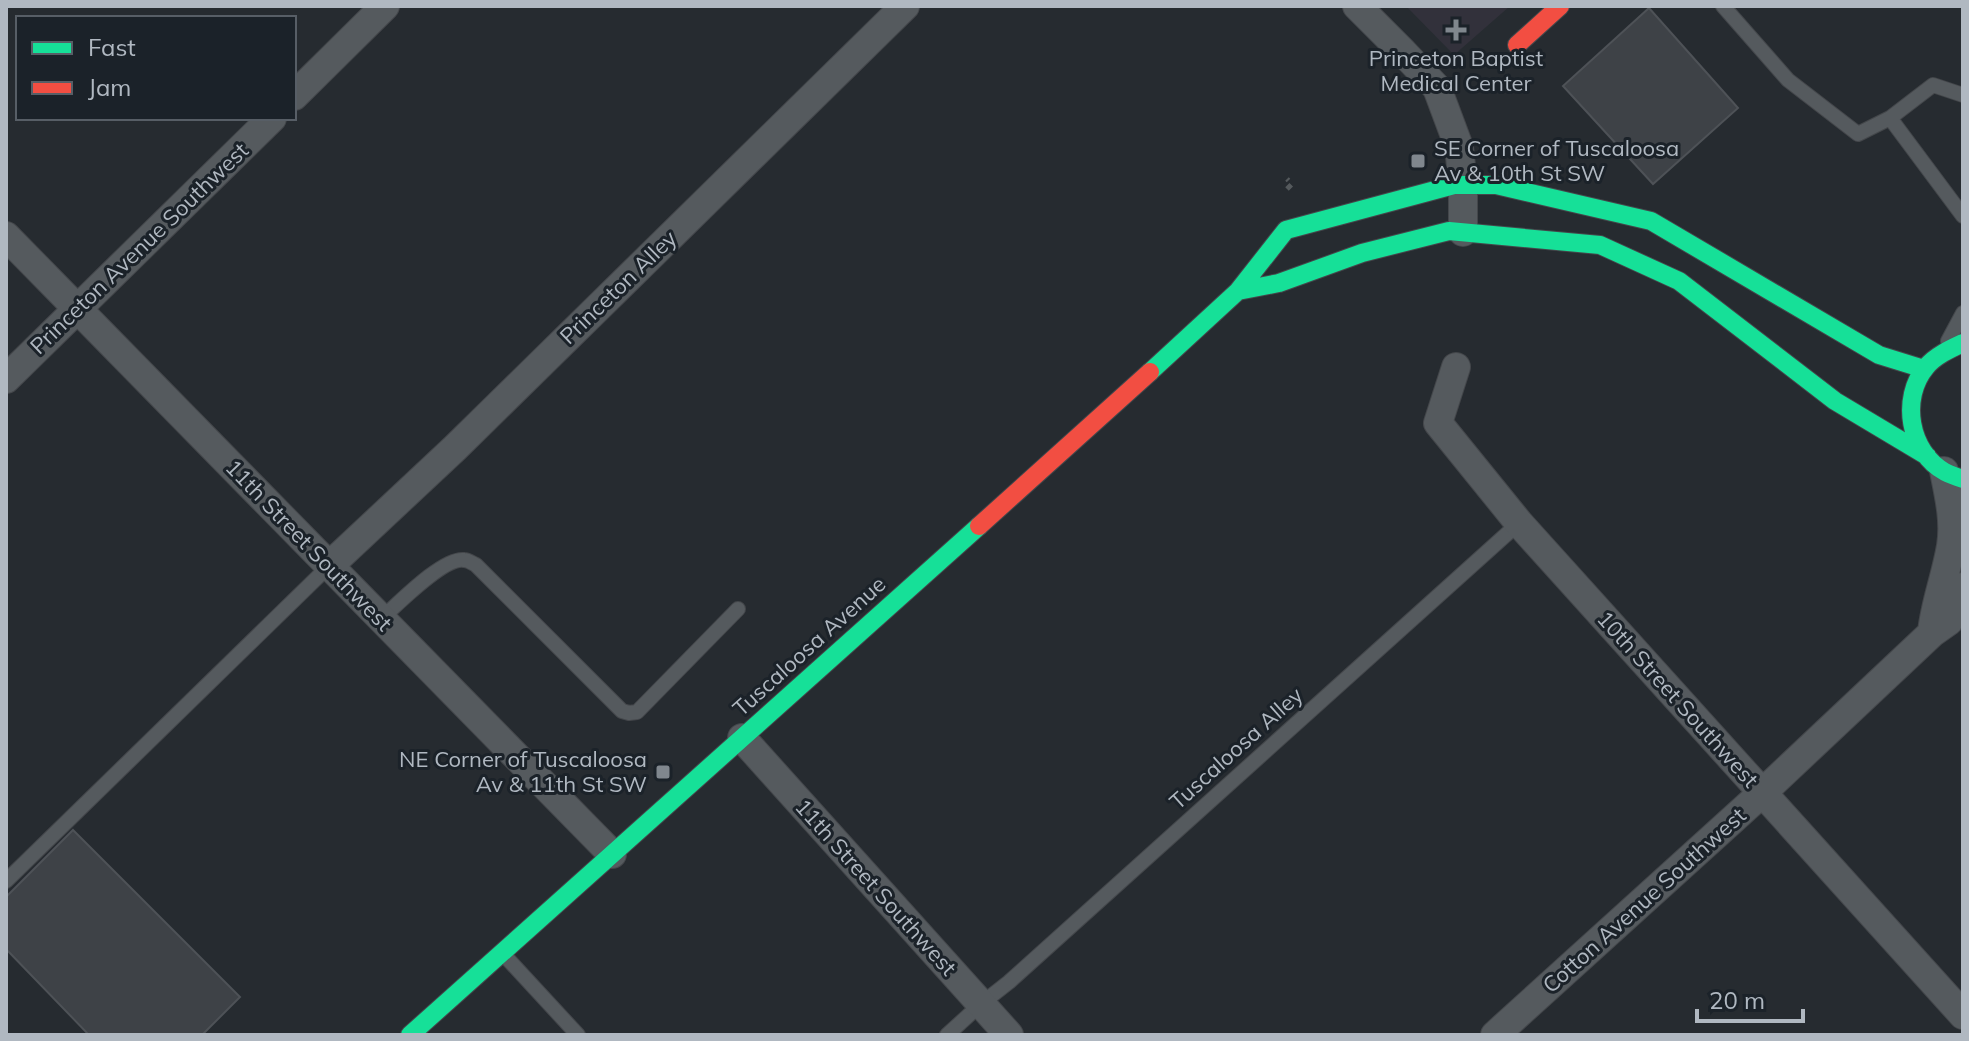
<svg xmlns="http://www.w3.org/2000/svg" width="1969" height="1041" font-family="Mulish,sans-serif">
	<style>
		.medical { fill: #32313b }
		.building { fill: #3e4247; stroke: #4e5257; stroke-width: 2 }
		.lines { fill: none; stroke-linecap: round; stroke-linejoin: round }
		.lane-casing { stroke: #44474b; stroke-width: 16 }
		.street-casing { stroke: #44474b; stroke-width: 30 }
		.fast-casing { stroke: #44474b; stroke-width: 20 }
		.jam-casing { stroke: #44474b; stroke-width: 20 }
		.path { stroke: #555a5d; stroke-width: 5; stroke-dasharray: 6 6; stroke-linecap: butt }
		.lane { stroke: #555a5e; stroke-width: 14 }
		.street { stroke: #555a5e; stroke-width: 28 }
		.fast { stroke: #16e098; stroke-width: 18 }
		.jam { stroke: #f24e42; stroke-width: 18 }
		.poi-dot { fill: #80878e; stroke: #1b2229; stroke-width: 3 }
		.labels { text-anchor: middle; stroke-width: 6; stroke-linejoin: round; paint-order: stroke }
		.poi-label { font-size: 22px; fill: #b0b8c1; stroke: #1b2229 }
		.street-label { font-size: 22px; fill: #b0b8c1; stroke: #1b2229 }
	</style>
	<rect width="100%" height="100%" fill="#262b30"/>
	<!-- medical -->
	<path class="medical" d="M1406 6H1510L1454 55Z"/>
	<!-- building -->
	<path class="building" d="M1649 8 1738 108 1653 184 1563 86Z
		M73 830 240 997 202 1035H89L6 949V897Z"/>
	<g class="lines">
		<defs>
			<path id="lane" d="M1723 6 1788 80 1858 134 1890 118 1963 216
				M1890 118 1933 85 1963 95
				M1948 341 1963 313
				M381 619C397 605 443 557 464 560 468 560 472 563 476 565L622 711 629 713 637 712 738 609
				M6 881 329 566
				M505 956 578 1035
				M947 1035 981 1004 1009 982 1519 523"/>
			<path id="street" d="M1357 6 1401 50 1437 88 1459 147 1463 185V232
				M294 96 385 6
				M6 236 612 854
				M1456 367 1438 423 1519 523 1963 1015
				M6 379 272 118
				M329 566 455 448 905 6
				M1932 632C1935 603 1946 576 1951 546 1955 521 1949 496 1944 471
				M742 738 1009 1035
				M1495 1035 1762 793 1932 633 1949 621 1963 587"/>
			<path id="fast" d="M1238 291 1279 283 1362 253 1449 231 1600 245 1679 281 1835 401 1927 456
				M1963 343C1950 349 1935 356 1926 367 1900 398 1909 452 1945 472 1951 475 1957 477 1963 479
				M1150 372 1238 291 1286 230 1454 185H1496L1651 221 1879 355 1924 369
				M410 1035 979 526"/>
			<path id="jam" d="M1517 45 1560 6
				M979 526 1150 372"/>
		</defs>
		<!-- lane casing -->
		<use href="#lane" class="lane-casing"/>
		<!-- street casing -->
		<use href="#street" class="street-casing"/>
		<!-- fast casing -->
		<use href="#fast" class="fast-casing"/>
		<!-- jam casing -->
		<use href="#jam" class="jam-casing"/>
		<!-- path -->
		<path class="path" d="M1287 189 1292 184 1287 179"/>
		<!-- lane -->
		<use href="#lane" class="lane"/>
		<!-- street -->
		<use href="#street" class="street"/>
		<!-- fast -->
		<use href="#fast" class="fast"/>
		<!-- jam -->
		<use href="#jam" class="jam"/>
	</g>
	<!-- markers -->
	<g class="poi-dot">
		<path d="M1452 18h8v8h8v8h-8v8h-8v-8h-8v-8h8z"/>
		<rect x="1410" y="153" width="16" height="16" rx="4"/>
		<rect x="655" y="764" width="16" height="16" rx="4"/>
	</g>
	<g class="labels">
		<!-- poi labels -->
		<g class="poi-label">
			<text x="1456" y="66">Princeton Baptist<tspan x="1456" dy="25">Medical Center</tspan></text>
			<text x="1434" y="156" text-anchor="start">SE Corner of Tuscaloosa<tspan x="1434" dy="25">Av &amp; 10th St SW</tspan></text>
			<text x="647" y="767" text-anchor="end">NE Corner of Tuscaloosa<tspan x="647" dy="25">Av &amp; 11th St SW</tspan></text>
		</g>
		<!-- street labels -->
		<g class="street-label">
			<text transform="translate(139 248) rotate(-44)" y="8">Princeton Avenue Southwest</text>
			<text transform="translate(618 287) rotate(-44)" y="8">Princeton Alley</text>
			<text transform="translate(309 545) rotate(46)" y="8">11th Street Southwest</text>
			<text transform="translate(809 646) rotate(-42)" y="8">Tuscaloosa Avenue</text>
			<text transform="translate(1678 699) rotate(48)" y="8">10th Street Southwest</text>
			<text transform="translate(1236 748) rotate(-42)" y="8">Tuscaloosa Alley</text>
			<text transform="translate(876 887) rotate(48)" y="8">11th Street Southwest</text>
			<text transform="translate(1644 900) rotate(-42)" y="8">Cotton Avenue Southwest</text>
		</g>
	</g>
	<!-- border -->
	<rect width="1969" height="1041" fill="none" stroke="#b0b8c1" stroke-width="16"/>
	<!-- legend -->
	<rect x="16" y="16" width="280" height="104" fill="#1b2229" stroke="#575e66" stroke-width="2"/>
	<rect x="32" y="42" width="40" height="12" fill="#16e098" stroke="#575e66" stroke-width="2"/>
	<text x="88" y="56" font-size="24" fill="#b0b8c1">Fast</text>
	<rect x="32" y="82" width="40" height="12" fill="#f24e42" stroke="#575e66" stroke-width="2"/>
	<text x="88" y="96" font-size="24" fill="#b0b8c1">Jam</text>
	<!-- scale -->
	<path d="M1697 1009v12h106v-12" fill="none" stroke="#b0b8c1" stroke-width="4"/>
	<text x="1709" y="1009" font-size="24" fill="#b0b8c1" stroke="#1b2229" stroke-width="6" paint-order="stroke">20 m</text>
</svg>
